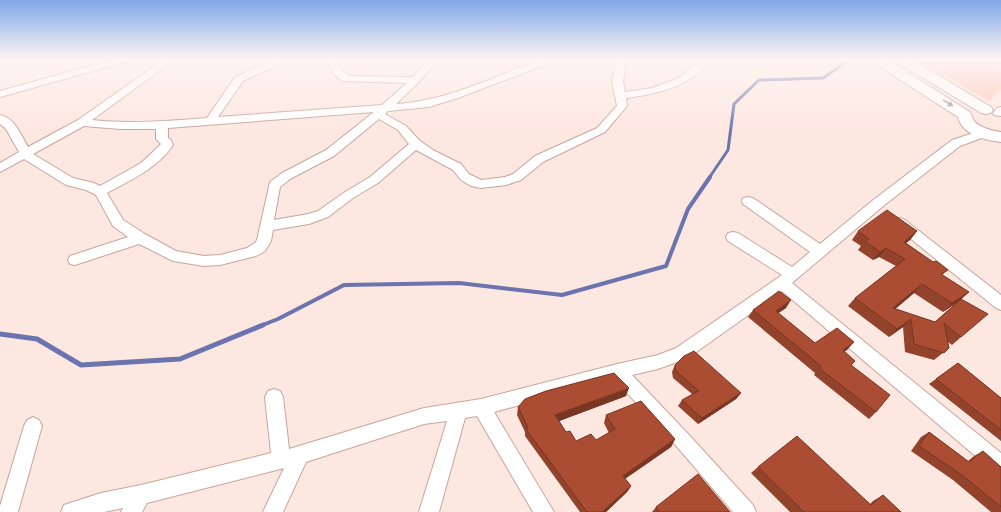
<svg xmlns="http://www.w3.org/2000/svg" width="1001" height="512" font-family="'PT Serif',serif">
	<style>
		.green { fill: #fec9b9 }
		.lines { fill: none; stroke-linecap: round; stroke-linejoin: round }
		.stream-far2 { stroke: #6b74af; stroke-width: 3 }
		.stream-far1 { stroke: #6b74af; stroke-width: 4 }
		.stream { stroke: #6b74af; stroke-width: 5 }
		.minor-casing { stroke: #c8a59b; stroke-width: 2 }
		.secondary-casing { stroke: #c8a59b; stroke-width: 2 }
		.minor { fill: #fff; fill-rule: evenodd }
		.secondary { fill: #fff; fill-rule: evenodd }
		.wall { fill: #93422b }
		.shaded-wall { fill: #783623 }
		.building { fill: #ab4d32; stroke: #783623 }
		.oneway { fill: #a59e9c }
	</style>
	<rect width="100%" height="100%" fill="#fde7e1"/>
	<!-- green -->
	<path class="green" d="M917 60H1001V90L989 101Z"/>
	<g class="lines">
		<!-- stream-far2 -->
		<path class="stream-far2" d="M709 178 728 150 734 104 759 80 823 78 849 60"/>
		<!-- stream-far1 -->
		<path class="stream-far1" d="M260 326 278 319 344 285 459 283 562 295 666 266 688 209 710 177"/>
		<!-- stream -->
		<path class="stream" d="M0 334 37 339 81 365 180 359 263 325"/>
		<defs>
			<path id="minor" d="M111 60H127L125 62 0 97V91Z
				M163 60H174L92 120C131 124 168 121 207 118L235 77 274 60H287L285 62 243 81 218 117 382 105 407 83 342 81 334 74 326 60H336L342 70 349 76 413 77 427 60H437L418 83 396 104C446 101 494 77 540 60H554L552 62 458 98 429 107 388 111 385 114 406 126 420 141 433 150 461 164 469 174 481 180 505 177 513 174 535 156 597 128 617 106 612 81 617 60H627L623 81 625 92 652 88 671 81 682 76 700 60H711C690 87 658 94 626 98L627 106 605 132 543 162 521 180 506 185 481 188 471 186 461 180 453 170 416 150 378 183 353 198 328 217 309 224 273 230 271 241 265 251 256 256 220 265 204 266 173 261 139 244 75 265 70 264 68 260 70 256 128 237 113 226 96 195 86 190 66 185 24 159 0 172V163L19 152 6 129 0 124V115C15 118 21 135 28 147L78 120ZM374 112 326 150 282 173 270 182 257 240 255 243 247 248 220 255 204 256 176 251 145 234 123 220 107 193C131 180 158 168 173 145L171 140 168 138V128ZM379 119 398 130 409 144 370 177 345 192 318 211 308 214 274 220 280 187 290 179 334 156ZM84 126 120 129H156V139L161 144 141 163 100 186 94 183 73 178 33 154Z
				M1001 107V116L994 115 993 113 997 108Z
				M986 129 990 131 992 133 990 135 960 146 882 207 792 283 1001 453V474L994 472 782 291 688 358 658 369 632 375 690 436 753 505 756 512H733L678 448 614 379 494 412 554 512H533L477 416 465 418 439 512H419L447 421 424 424 306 462 283 512H263L284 468 147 503 142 512H121L123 508 104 512H61L64 505 101 493 141 485 271 453 265 397 268 391 274 389 280 391 283 397 289 449 424 408 481 399 617 364 658 355 676 348 782 275 728 241 726 237 728 233 733 232 738 233 792 267 810 252 743 204 742 201 743 198 748 197 753 198 820 244 872 201 952 140Z
				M900 218 905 220 1001 295V310L996 308 895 226 893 223 895 220Z
				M33 417 39 420 42 426 18 512H0V506L24 426 27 420Z"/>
			<path id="secondary" d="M872 60H888L970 112C972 115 972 118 974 121 980 128 993 131 1001 132V142C985 140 962 135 958 117L874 63Z
				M897 60H913L991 107 993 110 991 113 986 114 981 113 899 63Z"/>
		</defs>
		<!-- minor casing -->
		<use href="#minor" class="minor-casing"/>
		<!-- secondary casing -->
		<use href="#secondary" class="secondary-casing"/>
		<!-- minor -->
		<use href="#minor" class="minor"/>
		<!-- secondary -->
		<use href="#secondary" class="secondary"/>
	</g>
	<!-- wall -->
	<path class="wall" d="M858 231H917L910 240 906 243 933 262 948 270 942 275 969 292 959 301 943 312 914 293 895 309 935 322 961 299V337L952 345 948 342 949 348 934 360 905 352 903 327 889 337 848 306 855 298 896 266 879 257 873 260 858 250 861 246 852 240Z
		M786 308 778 313 815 343 848 349 844 352 876 412 869 419 814 375 815 373 748 317 753 310Z
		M958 363 1001 398V441L929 384Z
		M675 365 741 393 736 399 698 424 678 406 682 400 692 394 673 378 672 372Z
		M626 396 559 421 566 432 576 441 596 440 609 433 604 423 606 415 675 439 671 447 625 479 631 486 627 492 606 512H580L525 436V432L517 415 518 407Z
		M929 432 968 461 974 456 983 451 1001 467V512H991L953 480 911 451 921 437Z
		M758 467 870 504 873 501 883 495 901 512H790L751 473Z
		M656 507 730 512H652Z"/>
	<!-- shaded-wall -->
	<path class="shaded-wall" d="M917 231 910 240 896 250 904 242Z
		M886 248 879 257 873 260 880 252Z
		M922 284 914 293 886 317 893 308Z
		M969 292 959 301 943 312 952 303Z
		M791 300 786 308 771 318 776 311Z
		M911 319 903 327 889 337 897 329Z
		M854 342 848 349 836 357 843 350Z
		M629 388 626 396 554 423 555 415Z
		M741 393 736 399 698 424 702 418Z
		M675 439 671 447 620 482 623 476Z
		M631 486 627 492 606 512H602Z"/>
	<!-- building -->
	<path class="building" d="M887 210 917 231 904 242 933 262 936 261 948 270 941 274 969 292 952 303 922 284 893 308 935 322 961 299 988 314 961 337 944 323 949 348 944 353 914 344 911 319 897 329 855 298 905 259 886 248 880 252 865 241 869 239 858 231Z
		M779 291 791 300 776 311 815 343 837 328 854 342 843 350 855 361 851 365 890 395 876 412 820 369 821 366 753 310Z
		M694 351 741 393 702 418 682 400 699 391 676 371 675 365 684 356Z
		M958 363 1001 398V430L936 379Z
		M614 373 629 388 555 415 566 432 570 431 576 441 591 434 596 440 615 429 606 415 641 401 675 439 623 476 631 486 602 512H587L526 429 528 428 518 407 525 399 546 391Z
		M929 432 969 462 983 451 1001 467V507L962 475 919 446Z
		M797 436 871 505 883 495 901 512H804L758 467Z
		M698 474 730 512H659L656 507Z"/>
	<!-- one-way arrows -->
	<defs><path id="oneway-solid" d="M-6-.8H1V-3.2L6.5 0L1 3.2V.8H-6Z"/></defs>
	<use class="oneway" href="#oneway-solid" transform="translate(948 103) rotate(32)"/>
	<!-- sky -->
	<linearGradient id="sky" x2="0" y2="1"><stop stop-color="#7fa7e9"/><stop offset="0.45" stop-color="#fef4f2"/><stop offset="1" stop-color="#fef4f2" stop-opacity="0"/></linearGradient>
	<rect width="1001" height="132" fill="url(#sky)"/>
</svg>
